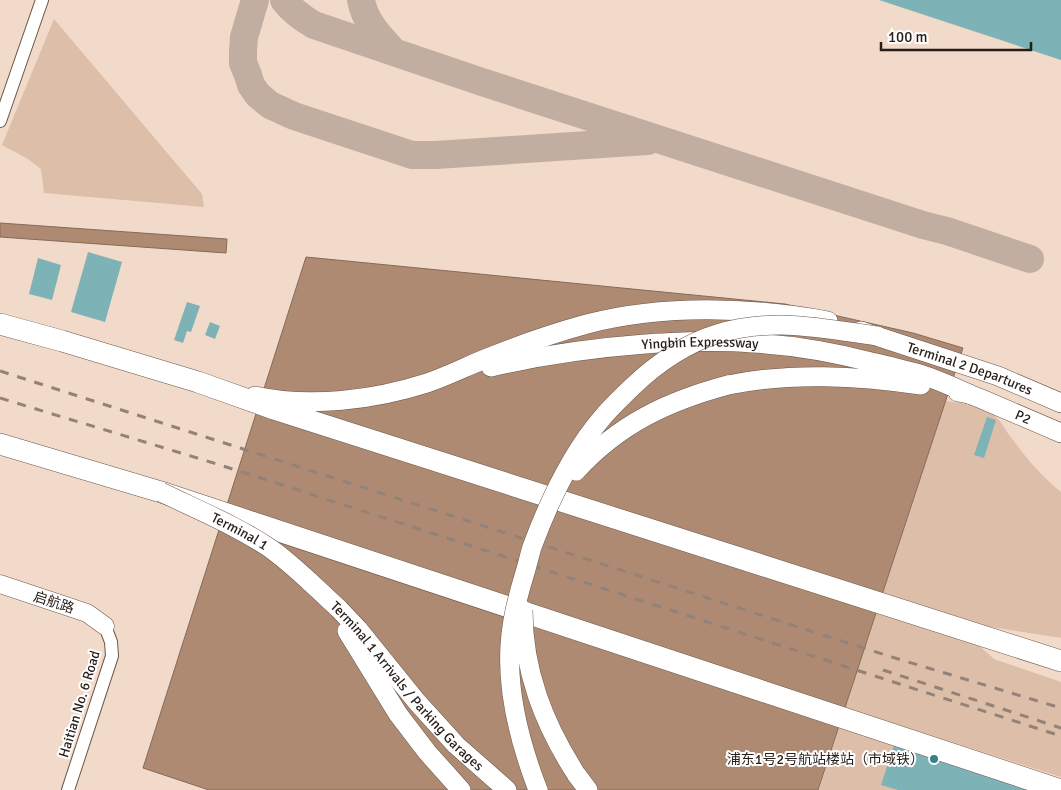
<svg xmlns="http://www.w3.org/2000/svg" width="1061" height="790" font-family="Signika,'Noto Sans SC',sans-serif">
	<style>
		.green { fill: #ddbea9 }
		.water { fill: #ae8a72; stroke: #866a57 }
		.lines { fill: none; stroke-linecap: round; stroke-linejoin: round }
		.taxiway { stroke: #c2aea0; stroke-width: 28 }
		.building { fill: #7db2b6 }
		.street-casing { stroke: #6b5648; stroke-width: 14 }
		.secondary-casing { stroke: #6b5648; stroke-width: 19 }
		.primary-casing { stroke: #6b5648; stroke-width: 20 }
		.highway-casing { stroke: #6b5648; stroke-width: 22 }
		.street { stroke: #fff; stroke-width: 12 }
		.secondary { stroke: #fff; stroke-width: 18 }
		.primary { stroke: #fff; stroke-width: 19 }
		.highway { stroke: #fff; stroke-width: 21 }
		.rail { stroke: #938277; stroke-width: 3; stroke-dasharray: 9 9; stroke-linecap: butt }
		.primary-bridge-casing { stroke: #6b5648; stroke-width: 20; stroke-linecap: butt }
		.primary-bridge { stroke: #fff; stroke-width: 19 }
		.poi-dot { fill: #398187; stroke: #fff; stroke-width: 2 }
		.labels { text-anchor: middle; stroke-width: 4; stroke-linejoin: round; paint-order: stroke }
		.street-label { font-size: 14px; fill: #271e19; stroke: #fff }
		.poi-label { font-size: 14px; fill: #271e19; stroke: #fff; text-anchor: end }
	</style>
	<rect width="100%" height="100%" fill="#f2daca"/>
	<!-- green -->
	<path class="green" d="M54 19 202 194 204 207 44 193 41 169 28 159 2 145Z
		M946 401C961 403 978 404 991 413 1002 420 1005 431 1013 440 1027 459 1042 477 1061 492V638L978 625 882 595Z
		M878 609 974 641 994 659 1061 682V777L845 708Z
		M840 723 923 749 990 790H819Z"/>
	<!-- water -->
	<path class="water" d="M0 223 227 239 226 253 0 237Z
		M306 257 785 304 913 333 963 348 818 790H209L143 768Z"/>
	<g class="lines">
		<!-- taxiway -->
		<path class="taxiway" d="M255 0 244 37 243 51V63L248 75 251 85 258 95 270 105 294 116 412 155H436L648 141
			M284 0C292 11 302 18 314 25L482 82 923 225 947 231 1030 259
			M361 0C365 22 379 36 394 52"/>
	</g>
	<!-- building -->
	<path class="building" d="M879 0H1061V60Z
		M88 252 122 262 105 322 71 312Z
		M38 258 61 265 52 300 29 294Z
		M187 302 200 306 191 332 187 331 183 343 174 340Z
		M210 322 220 326 215 339 205 335Z
		M987 417 996 420 984 458 974 455Z
		M898 733 1061 790H898L881 785Z"/>
	<g class="lines">
		<defs>
			<path id="street" d="M0 121 42 0
				M68 790 112 656 111 642 105 626"/>
			<path id="secondary" d="M0 584 87 613 105 626"/>
			<g id="primary">
				<path id="s1" d="M861 331 998 376 1061 403"/>
				<path id="s2" d="M491 367C542 355 593 348 645 344 681 342 716 340 752 343 792 345 832 352 871 362 886 365 901 369 916 373 934 378 951 386 969 394"/>
				<path d="M728 385C792 372 857 376 921 385"/>
				<path id="s3" d="M958 392 969 394 984 400 1061 433"/>
				<path d="M255 396C310 408 374 400 427 383 448 376 469 365 490 357 522 344 554 333 587 324 663 304 751 307 828 321"/>
				<path id="s4" d="M309 581 339 609 358 629 417 702 456 745 507 790"/>
				<path d="M347 631 398 714 427 752 461 790"/>
				<path d="M576 774 588 790"/>
			</g>
			<path id="highway" d="M0 324 62 341 198 382 274 409 1061 661
				M0 444 161 492 1061 790"/>
		</defs>
		<!-- street casing -->
		<use href="#street" class="street-casing"/>
		<!-- secondary casing -->
		<use href="#secondary" class="secondary-casing"/>
		<!-- primary casing -->
		<use href="#primary" class="primary-casing"/>
		<!-- highway casing -->
		<use href="#highway" class="highway-casing"/>
		<!-- street -->
		<use href="#street" class="street"/>
		<!-- secondary -->
		<use href="#secondary" class="secondary"/>
		<!-- primary -->
		<use href="#primary" class="primary"/>
		<!-- highway -->
		<use href="#highway" class="highway"/>
		<!-- rail -->
		<path class="rail" d="M0 371 895 658 1061 708
			M0 398 217 464 1061 736
			M883 670 1061 728"/>
		<defs>
			<g id="primary-bridge">
				<path d="M576 471C619 424 668 401 728 385"/>
				<path id="s5" d="M161 492C198 510 237 526 271 549 285 559 297 570 309 581"/>
				<path d="M523 610C523 671 544 724 576 774"/>
				<path d="M538 790C521 746 507 694 510 646 511 622 517 599 524 576 527 567 529 557 532 547 548 504 572 453 602 418 611 407 621 398 631 388 655 365 684 344 717 334 773 317 821 328 877 336"/>
			</g>
		</defs>
		<!-- primary-bridge casing -->
		<use href="#primary-bridge" class="primary-bridge-casing"/>
		<!-- primary-bridge -->
		<use href="#primary-bridge" class="primary-bridge"/>
	</g>
	<!-- markers -->
	<circle class="poi-dot" cx="934" cy="759" r="5"/>
	<g class="labels">
		<!-- street labels -->
		<g class="street-label">
			<text dy="5" stroke="none"><textPath href="#s2" startOffset="211">Yingbin Expressway</textPath></text>
			<text dy="5" stroke="none"><textPath href="#s1" startOffset="115">Terminal 2 Departures</textPath></text>
			<text dy="5" stroke="none"><textPath href="#s3" startOffset="70">P2</textPath></text>
			<text dy="5" stroke="none"><textPath href="#s5" startOffset="88">Terminal 1</textPath></text>
			<text transform="translate(54 602) rotate(18)" y="5">启航路</text>
			<text dy="5" stroke="none"><textPath href="#s4" startOffset="144">Terminal 1 Arrivals / Parking Garages</textPath></text>
			<text transform="translate(79 704) rotate(-73)" y="5">Haitian No. 6 Road</text>
		</g>
		<!-- poi labels -->
		<g class="poi-label">
			<text x="924" y="764">浦东1号2号航站楼站（市域铁）</text>
		</g>
	</g>
	<!-- scale -->
	<path d="M881 42v8h150v-8" fill="none" stroke="#271e19" stroke-width="2.5"/>
	<text x="888" y="42" font-size="15" fill="#271e19" stroke="#ffffff" stroke-width="4" paint-order="stroke">100 m</text>
</svg>
